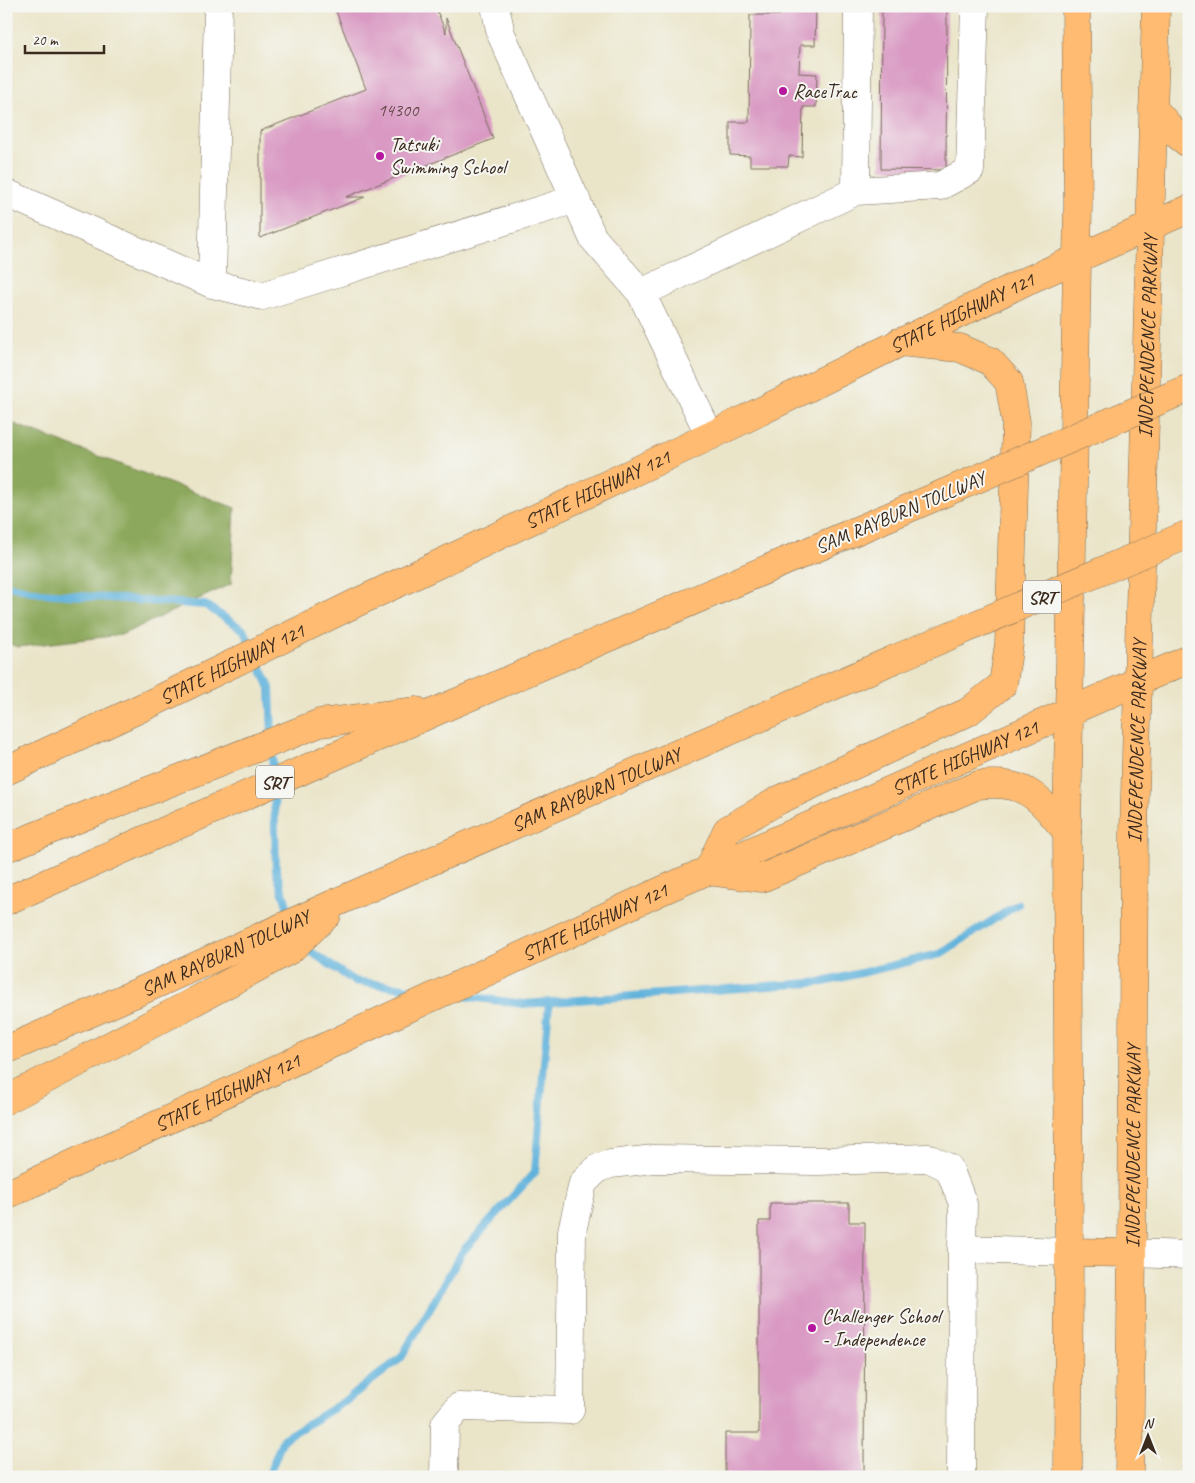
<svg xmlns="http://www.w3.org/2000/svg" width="1195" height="1483" font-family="Caveat,sans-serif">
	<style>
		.forest { fill: #8ca85b; stroke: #64693c }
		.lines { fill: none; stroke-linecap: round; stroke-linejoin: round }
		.stream { stroke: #61b2dc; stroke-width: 8 }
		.building { fill: #d999c3 }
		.minor-casing { stroke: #786b5a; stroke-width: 29 }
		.major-casing { stroke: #786b5a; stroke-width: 29 }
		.highway-casing { stroke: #786b5a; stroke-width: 29 }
		.minor { stroke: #fff; stroke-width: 28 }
		.major { stroke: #febb71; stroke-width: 28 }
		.highway { stroke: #febb71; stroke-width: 28 }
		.highway-bridge-casing { stroke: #786b5a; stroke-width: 29; stroke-linecap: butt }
		.highway-bridge { stroke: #febb71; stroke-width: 28 }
		.poi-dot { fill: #b5179e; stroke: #f6f6f2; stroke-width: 2 }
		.labels { text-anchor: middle; stroke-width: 4; stroke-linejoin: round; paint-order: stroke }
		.number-label { font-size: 18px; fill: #624647 }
		.shield { fill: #f6f6f2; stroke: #73675e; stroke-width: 1 }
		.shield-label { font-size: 19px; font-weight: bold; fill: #3b2a1e }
		.poi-label { font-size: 20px; fill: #3b2a1e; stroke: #f6f6f2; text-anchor: start }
		.street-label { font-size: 20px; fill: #3b2a1e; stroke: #f6f6f2 }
	</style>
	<rect width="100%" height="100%" fill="#f6f6f2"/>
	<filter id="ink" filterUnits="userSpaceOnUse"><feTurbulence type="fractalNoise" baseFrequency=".02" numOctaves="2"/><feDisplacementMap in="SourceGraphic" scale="10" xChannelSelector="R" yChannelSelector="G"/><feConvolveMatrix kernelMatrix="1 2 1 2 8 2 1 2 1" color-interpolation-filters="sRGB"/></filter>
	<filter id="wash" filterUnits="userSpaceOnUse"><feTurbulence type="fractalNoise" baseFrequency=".0096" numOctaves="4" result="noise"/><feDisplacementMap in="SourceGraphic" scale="20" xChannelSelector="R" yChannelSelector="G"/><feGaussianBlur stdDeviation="1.12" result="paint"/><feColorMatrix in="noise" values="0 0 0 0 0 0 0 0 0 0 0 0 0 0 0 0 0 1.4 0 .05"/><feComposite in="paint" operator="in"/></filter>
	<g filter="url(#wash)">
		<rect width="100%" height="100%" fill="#eae5c9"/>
		<!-- forest -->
		<path class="forest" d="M6 421 235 508 231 584 121 635 18 647 6 643Z"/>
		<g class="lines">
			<!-- stream -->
			<path class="stream" d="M6 585 40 593 205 605 244 630 270 688 272 736
				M272 747 273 778
				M274 790 276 871 291 918
				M301 945 354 981 425 991
				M456 995 524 1004 823 982 940 954 1018 904
				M268 1477 283 1439 342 1403 401 1358 463 1251 535 1172 549 1003"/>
		</g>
		<g id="blocks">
			<!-- building -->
			<path class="building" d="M334 6H435L446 33V18L493 139 346 197H365L260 238V131L366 89Z
				M882 6H947L946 170 881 169Z
				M780 8 816 9 815 45H800L799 73 817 74 816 107H803L802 157 789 156 788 166H750V156L730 155V122H749L750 15H780Z
				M770 1203H849V1222H865L864 1477H725V1433H759V1221H770Z"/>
		</g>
	</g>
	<g filter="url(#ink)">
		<use href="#blocks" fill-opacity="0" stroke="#786b5a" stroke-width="1"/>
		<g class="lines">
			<defs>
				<path id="minor" d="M495 6 501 34 593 238 641 293 710 436
					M856 191 858 6
					M6 193 212 284 262 296 576 199
					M212 284 218 6
					M641 293 856 191 940 186 970 170 975 6
					M1132 1253 1189 1255
					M444 1477 445 1424 459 1407 570 1410 572 1231 583 1183 598 1168 611 1164 654 1159 817 1161 928 1158 949 1168 963 1204 962 1249
					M961 1477 962 1249 1069 1252"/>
				<g id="major">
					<path d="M1153 108 1175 133 1189 144"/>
					<path id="s1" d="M6 771 158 700 358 602 710 436 1024 282 1189 209"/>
					<path d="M708 871 727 830 779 800 968 712 1003 684 1009 644 1016 422 1009 382 990 361 960 348 899 342"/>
					<path d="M708 871 762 878 978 785C1026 779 1039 798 1067 832"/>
					<path id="s2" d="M6 1195 661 891 1189 659"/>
					<path d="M1069 1252 1132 1253"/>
					<path d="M1068 1477 1069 1252 1067 832 1078 204 1076 6"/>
					<path id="s3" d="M1129 1477 1132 1253 1134 832 1156 6"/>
				</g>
				<g id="highway">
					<path d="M6 848 85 816 320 723 417 711"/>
					<path d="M6 901 446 707 935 497"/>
					<path id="s4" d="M6 1050 161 982 344 899 895 659"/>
					<path d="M6 1100 171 1014 290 950 327 915"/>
				</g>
			</defs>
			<!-- minor casing -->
			<use href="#minor" class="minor-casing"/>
			<!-- major casing -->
			<use href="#major" class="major-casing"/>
			<!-- highway casing -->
			<use href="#highway" class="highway-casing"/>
			<!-- minor -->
			<use href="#minor" class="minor"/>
			<!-- major -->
			<use href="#major" class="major"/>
			<!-- highway -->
			<use href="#highway" class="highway"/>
			<defs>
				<path id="highway-bridge" d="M935 497 1189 388
					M895 659 1189 534"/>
			</defs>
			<!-- highway-bridge casing -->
			<use href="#highway-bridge" class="highway-bridge-casing"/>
			<!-- highway-bridge -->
			<use href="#highway-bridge" class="highway-bridge"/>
		</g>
	</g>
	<!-- markers -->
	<g class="poi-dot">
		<circle cx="783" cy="91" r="5"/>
		<circle cx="380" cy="156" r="5"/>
		<circle cx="812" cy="1328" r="5"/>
	</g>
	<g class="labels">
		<!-- number labels -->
		<g class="number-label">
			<text x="398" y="116">14300</text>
		</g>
		<!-- shield labels -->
		<g class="shield">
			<rect x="1023" y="580.5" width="38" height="33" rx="4"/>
			<rect x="256" y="765.5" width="38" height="33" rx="4"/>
		</g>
		<g class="shield-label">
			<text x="1042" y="604">SRT</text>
			<text x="275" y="789">SRT</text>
		</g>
		<!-- poi labels -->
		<g class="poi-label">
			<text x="793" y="98">RaceTrac</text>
			<text x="390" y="151">Tatsuki<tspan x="390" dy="23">Swimming School</tspan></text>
			<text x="822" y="1323">Challenger School<tspan x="822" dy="23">- Independence</tspan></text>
		</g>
		<!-- street labels -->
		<g class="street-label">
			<text dy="7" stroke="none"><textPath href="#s1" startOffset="1060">STATE HIGHWAY 121</textPath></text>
			<text dy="7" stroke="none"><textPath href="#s3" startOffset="1141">INDEPENDENCE PARKWAY</textPath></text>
			<text dy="7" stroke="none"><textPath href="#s1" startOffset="655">STATE HIGHWAY 121</textPath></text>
			<text transform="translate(900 512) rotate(-23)" y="7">SAM RAYBURN TOLLWAY</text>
			<text dy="7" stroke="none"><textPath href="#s1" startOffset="250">STATE HIGHWAY 121</textPath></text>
			<text dy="7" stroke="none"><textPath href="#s3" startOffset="736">INDEPENDENCE PARKWAY</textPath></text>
			<text dy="7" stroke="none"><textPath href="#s2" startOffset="1054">STATE HIGHWAY 121</textPath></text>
			<text dy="7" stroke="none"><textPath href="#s4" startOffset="645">SAM RAYBURN TOLLWAY</textPath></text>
			<text dy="7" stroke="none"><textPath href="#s2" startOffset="649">STATE HIGHWAY 121</textPath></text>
			<text dy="7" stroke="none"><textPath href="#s4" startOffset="240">SAM RAYBURN TOLLWAY</textPath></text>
			<text dy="7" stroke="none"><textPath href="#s2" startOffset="244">STATE HIGHWAY 121</textPath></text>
			<text dy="7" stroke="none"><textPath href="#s3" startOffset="331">INDEPENDENCE PARKWAY</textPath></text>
		</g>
	</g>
	<!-- margin -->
	<rect width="1195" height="1483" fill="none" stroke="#f6f6f2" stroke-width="25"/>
	<!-- north arrow -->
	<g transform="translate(1148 1436)" stroke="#f6f6f2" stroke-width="4" paint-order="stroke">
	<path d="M0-4L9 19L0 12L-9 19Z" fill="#3b2a1e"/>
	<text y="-8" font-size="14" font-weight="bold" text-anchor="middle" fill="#3b2a1e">N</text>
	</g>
	<!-- scale -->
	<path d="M25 45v8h79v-8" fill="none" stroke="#3b2a1e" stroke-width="2.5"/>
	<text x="32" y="45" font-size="15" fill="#3b2a1e" stroke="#f6f6f2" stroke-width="4" paint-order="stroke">20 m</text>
</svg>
